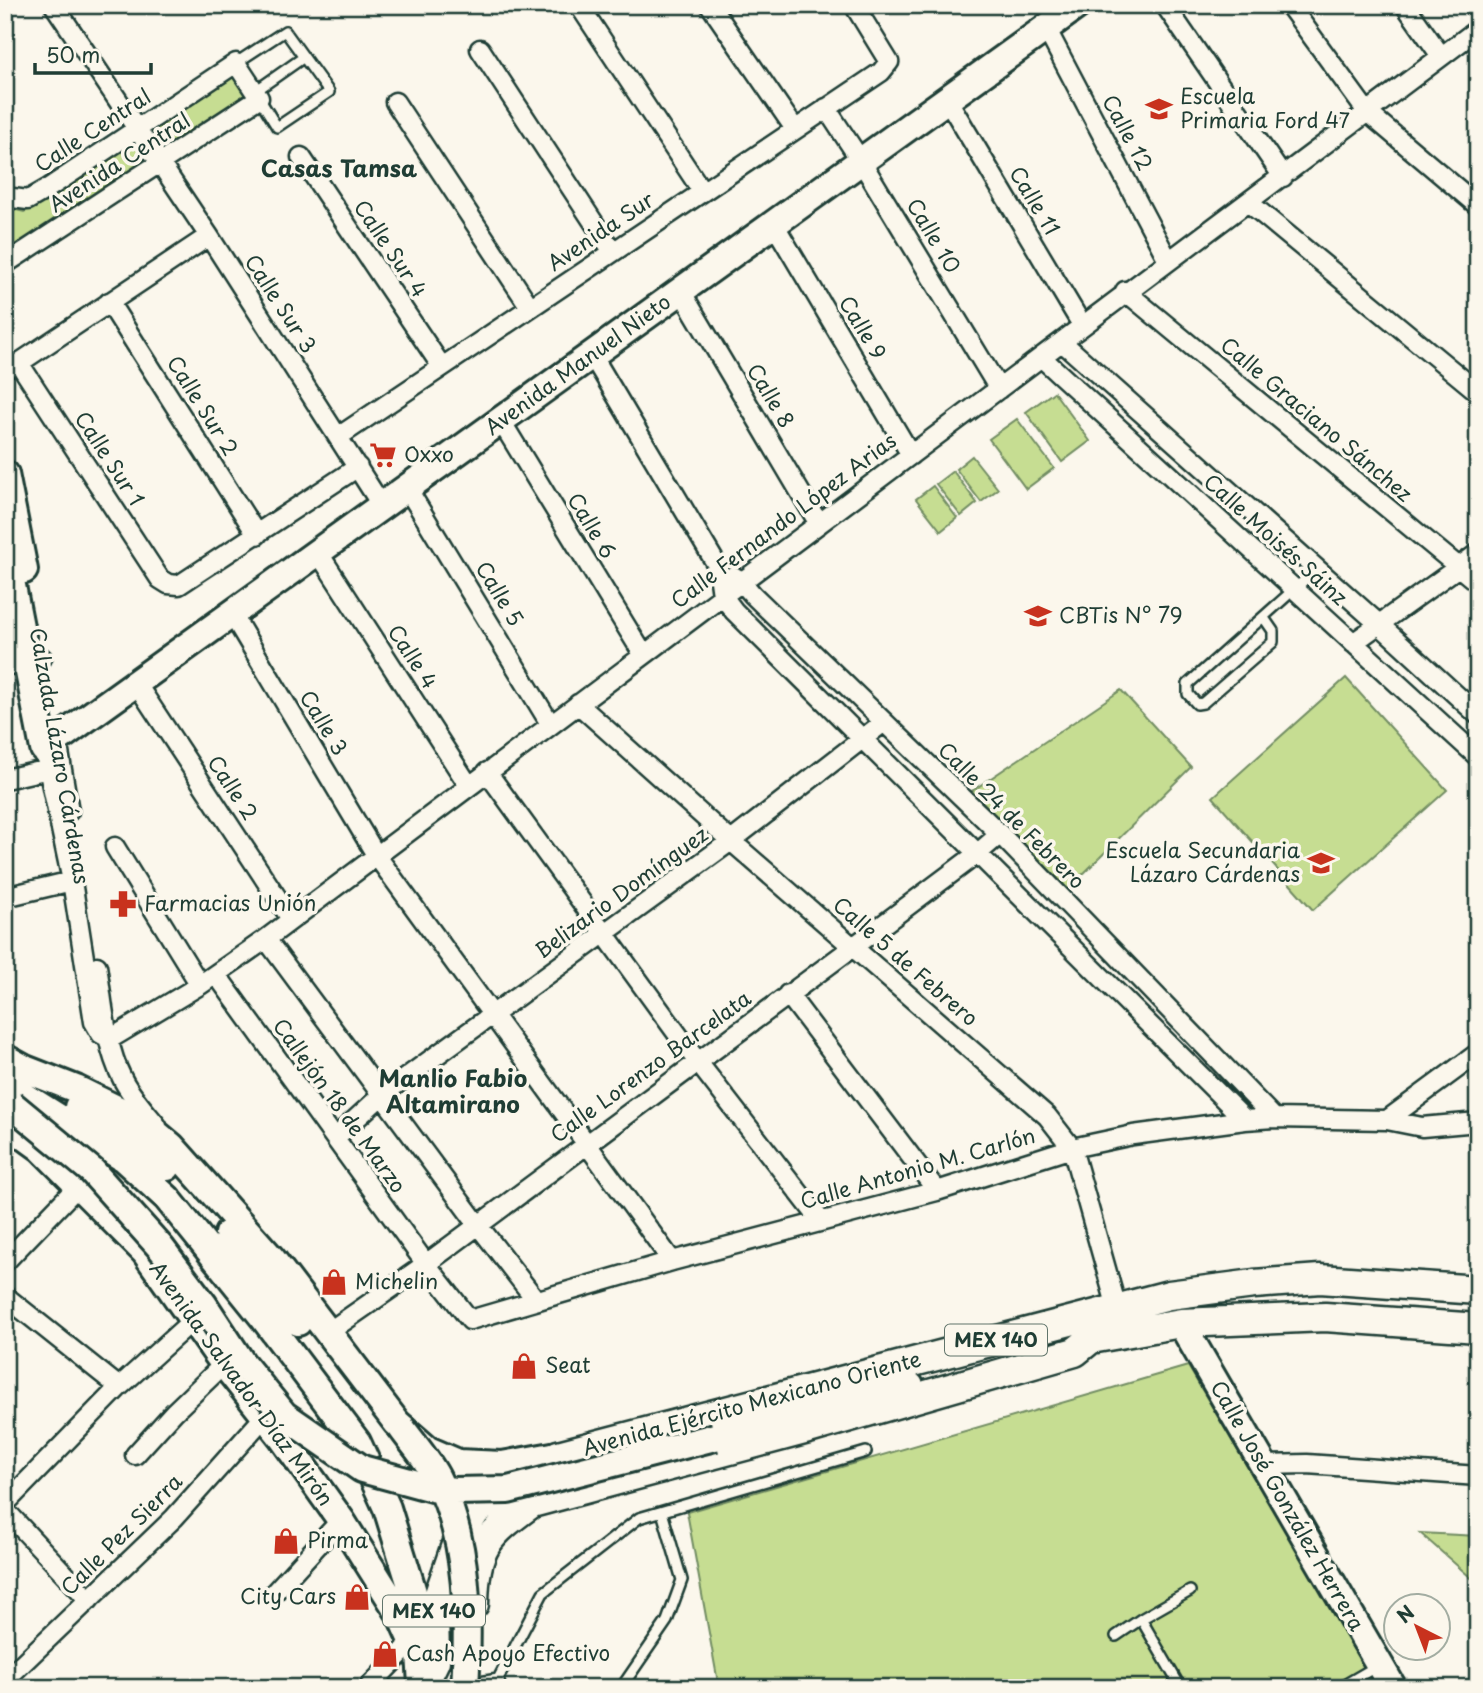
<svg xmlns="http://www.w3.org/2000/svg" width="1483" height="1693" font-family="'Playpen Sans',sans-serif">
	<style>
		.green { fill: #c6dd92; stroke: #728d63; stroke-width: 2 }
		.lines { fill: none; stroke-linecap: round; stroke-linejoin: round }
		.lane-casing { stroke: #1f3d34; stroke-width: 14 }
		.street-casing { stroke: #1f3d34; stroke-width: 23 }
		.secondary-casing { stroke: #1f3d34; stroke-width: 32 }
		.primary-casing { stroke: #1f3d34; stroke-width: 33 }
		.lane { stroke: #fbf7ec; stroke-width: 9 }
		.street { stroke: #fbf7ec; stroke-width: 18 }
		.secondary { stroke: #fbf7ec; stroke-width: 26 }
		.primary { stroke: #fbf7ec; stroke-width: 28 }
		.secondary-bridge-casing { stroke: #1f3d34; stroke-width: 32; stroke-linecap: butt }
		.secondary-bridge { stroke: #fbf7ec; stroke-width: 26 }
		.labels { text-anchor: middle; stroke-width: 7; stroke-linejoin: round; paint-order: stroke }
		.shield { fill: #fbf7ec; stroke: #61756b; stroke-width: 2 }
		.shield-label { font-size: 19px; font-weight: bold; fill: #1f3d34 }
		.poi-label { font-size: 21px; fill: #1f3d34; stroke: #fbf7ec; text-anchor: start }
		.street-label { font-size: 21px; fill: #1f3d34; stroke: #fbf7ec }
		.neighbourhood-label { font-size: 23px; font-weight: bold; fill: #1f3d34; stroke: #fbf7ec }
	</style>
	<rect width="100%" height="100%" fill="#fbf7ec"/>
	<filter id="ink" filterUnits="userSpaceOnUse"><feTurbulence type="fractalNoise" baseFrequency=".0143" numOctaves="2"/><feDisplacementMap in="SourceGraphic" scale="14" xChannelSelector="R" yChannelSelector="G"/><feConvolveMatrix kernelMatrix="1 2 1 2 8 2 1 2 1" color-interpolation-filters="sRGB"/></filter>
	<g filter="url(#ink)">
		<!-- green -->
		<path class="green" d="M235 76 246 95 159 153 147 135Z
			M136 141 149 161 5 254V207L24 212 63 191Z
			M1054 392 1090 441 1062 462 1026 412Z
			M1017 419 1054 468 1026 489 989 439Z
			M972 456 998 489 981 502 956 469Z
			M953 471 977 503 961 516 936 484Z
			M933 486 957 518 941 531 916 499Z
			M1346 678 1447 790 1313 910 1213 797Z
			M1121 690 1191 767 1068 889 972 791Z
			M1188 1366 1378 1688H719L687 1512Z
			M1420 1533 1478 1536V1584Z"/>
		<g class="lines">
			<defs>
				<path id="lane" d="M236 63 285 31 329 92 277 127 259 98
					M254 92 304 57
					M1264 618 1273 631V642L1203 703 1197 704 1188 694V684L1317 569
					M1116 1636 1141 1619
					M473 1683 498 1679
					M501 1688 498 1679 543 1593 639 1518 866 1452
					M621 1688 667 1621 682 1580 662 1512
					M1181 1688 1141 1619 1190 1591
					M1339 1688 1377 1666"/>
				<path id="street" d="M54 5 209 236 382 506
					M579 5 702 191
					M710 5 795 129
					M1165 5 1283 177
					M1289 5 1367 112 1478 206
					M1405 5 1441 56
					M1046 28 1168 260
					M480 49 613 252
					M947 99 1082 325
					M395 102 530 307
					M826 108 861 161 999 389
					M301 157 442 367
					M5 197 28 200 47 189 236 63 259 98 5 264
					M1248 202 1478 392
					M774 224 911 455
					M681 291 819 524
					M1125 291 1478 583
					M109 302 257 535
					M1062 342 1380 625 1478 715
					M592 355 718 567 722 595 734 611 1245 1120
					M1041 357 1478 757
					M19 363 160 579 168 584 179 585 358 467
					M5 368 19 363 209 236
					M501 421 643 654
					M338 437 881 72 889 62 854 5
					M407 488 551 725
					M318 552 469 786
					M733 576 741 581 753 595 1000 834 1274 1118
					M232 614 376 855 672 1261
					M1353 643 1478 553
					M5 666 42 658
					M136 683 291 919
					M578 704 731 841 1047 1116 1072 1148 1117 1308
					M57 740 69 811
					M44 749 72 881 94 1022 101 1034 110 1039 200 985 266 939 1478 29
					M487 772 697 1061 821 1221
					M5 779 58 767
					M115 847 200 985
					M5 897 72 881
					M266 939 478 1225 536 1300
					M97 966C103 1002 105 1045 122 1078 130 1095 145 1111 157 1126
					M216 974 426 1264 470 1320 672 1261 937 1191 1072 1148 1133 1135 1245 1120 1274 1118 1387 1120 1422 1127 1478 1122
					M788 994 937 1191
					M1387 1120 1478 1053
					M335 1138 382 1095 731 841 884 722
					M5 1262 78 1186
					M5 1296 119 1387
					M327 1333 426 1264 853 947 977 854 1000 834
					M135 1455 174 1412 224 1364
					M1263 1465 1307 1464 1478 1476
					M5 1504 119 1387 193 1320
					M5 1510 89 1600
					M272 1595 341 1520
					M5 1680 174 1518 265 1416
					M368 1688 413 1641"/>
				<path id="secondary" d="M5 474 24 570
					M5 550 44 749 1078 5
					M5 1058 25 1069 76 1089 141 1121 171 1146 272 1259 397 1423 428 1450 458 1463 502 1465 558 1455
					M5 1084 123 1158 167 1198 263 1317 357 1442 387 1508 417 1605 422 1685
					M78 1107 149 1150 167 1167
					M5 1122 41 1148 145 1252 224 1364 281 1436 341 1520 400 1614 413 1643
					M228 1234 298 1322
					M1181 1323 1393 1688
					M715 1437 910 1386"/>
				<path id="primary" d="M474 1604C475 1546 487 1536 532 1503L812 1428 1075 1352 1091 1339 1181 1323 1325 1317 1478 1328
					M422 1688 435 1661 434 1609 459 1536 476 1511 558 1455 1169 1295 1254 1284 1320 1279 1478 1290"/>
			</defs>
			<!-- lane casing -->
			<use href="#lane" class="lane-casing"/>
			<!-- street casing -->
			<use href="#street" class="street-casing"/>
			<!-- secondary casing -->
			<use href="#secondary" class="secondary-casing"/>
			<!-- primary casing -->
			<use href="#primary" class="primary-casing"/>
			<!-- lane -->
			<use href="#lane" class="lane"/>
			<!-- street -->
			<use href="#street" class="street"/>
			<!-- secondary -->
			<use href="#secondary" class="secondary"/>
			<!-- primary -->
			<use href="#primary" class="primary"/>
			<defs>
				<path id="secondary-bridge" d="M11 1104 92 1171 161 1248 204 1305 242 1363 284 1415 362 1469 432 1488 454 1491 508 1490 715 1437
					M401 1427C413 1444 429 1461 438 1480 469 1543 469 1619 465 1688"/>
			</defs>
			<!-- secondary-bridge casing -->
			<use href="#secondary-bridge" class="secondary-bridge-casing"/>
			<!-- secondary-bridge -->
			<use href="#secondary-bridge" class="secondary-bridge"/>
		</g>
	</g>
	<!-- icons -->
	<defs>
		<symbol id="school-bare" viewBox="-9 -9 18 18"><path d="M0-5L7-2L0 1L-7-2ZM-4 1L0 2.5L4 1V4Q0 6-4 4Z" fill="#c8321e" stroke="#fbf7ec" stroke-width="2.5" paint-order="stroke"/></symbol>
		<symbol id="supermarket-bare" viewBox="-9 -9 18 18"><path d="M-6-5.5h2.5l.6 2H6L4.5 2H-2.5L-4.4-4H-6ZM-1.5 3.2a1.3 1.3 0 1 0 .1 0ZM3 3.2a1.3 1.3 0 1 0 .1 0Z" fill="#c8321e" stroke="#fbf7ec" stroke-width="2.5" paint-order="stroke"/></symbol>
		<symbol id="pharmacy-bare" viewBox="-9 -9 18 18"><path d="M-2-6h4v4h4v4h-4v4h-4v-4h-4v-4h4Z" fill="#c8321e" stroke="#fbf7ec" stroke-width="2.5" paint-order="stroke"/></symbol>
		<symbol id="shop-bare" viewBox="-9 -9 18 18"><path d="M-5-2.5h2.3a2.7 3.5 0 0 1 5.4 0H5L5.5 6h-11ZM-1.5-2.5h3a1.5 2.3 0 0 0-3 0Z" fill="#c8321e" stroke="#fbf7ec" stroke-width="2.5" paint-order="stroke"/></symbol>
	</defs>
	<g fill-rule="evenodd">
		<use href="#school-bare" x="1140" y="90" width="38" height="38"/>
		<use href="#supermarket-bare" x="364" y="436" width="38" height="38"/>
		<use href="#school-bare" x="1019" y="597" width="38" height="38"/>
		<use href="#school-bare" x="1302" y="844" width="38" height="38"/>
		<use href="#pharmacy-bare" x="104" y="885" width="38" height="38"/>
		<use href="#shop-bare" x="315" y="1263" width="38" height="38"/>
		<use href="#shop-bare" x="505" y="1347" width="38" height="38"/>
		<use href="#shop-bare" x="267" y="1522" width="38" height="38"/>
		<use href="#shop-bare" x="338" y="1578" width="38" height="38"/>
		<use href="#shop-bare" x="366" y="1635" width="38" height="38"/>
	</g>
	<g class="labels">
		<!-- shield labels -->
		<g class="shield">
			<rect x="945" y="1324.5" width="102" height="31" rx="5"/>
			<rect x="383" y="1595.5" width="102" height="31" rx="5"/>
		</g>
		<g class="shield-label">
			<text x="996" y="1347">MEX 140</text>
			<text x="434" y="1618">MEX 140</text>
		</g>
		<!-- poi labels -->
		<g class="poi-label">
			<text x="1180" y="104">Escuela<tspan x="1180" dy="24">Primaria Ford 47</tspan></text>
			<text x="404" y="462">Oxxo</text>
			<text x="1059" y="623">CBTis N° 79</text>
			<text x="1300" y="858" text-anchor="end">Escuela Secundaria<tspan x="1300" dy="24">Lázaro Cárdenas</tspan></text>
			<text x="144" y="911">Farmacias Unión</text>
			<text x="355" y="1289">Michelin</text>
			<text x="545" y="1373">Seat</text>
			<text x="307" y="1548">Pirma</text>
			<text x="336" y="1604" text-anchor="end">City Cars</text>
			<text x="406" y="1661">Cash Apoyo Efectivo</text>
		</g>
		<!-- street labels -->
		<g class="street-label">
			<text transform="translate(93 131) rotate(-33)" y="7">Calle Central</text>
			<text transform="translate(1127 133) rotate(62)" y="7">Calle 12</text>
			<text transform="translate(120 163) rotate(-33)" y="7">Avenida Central</text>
			<text transform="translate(1034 201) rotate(59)" y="7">Calle 11</text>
			<text transform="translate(601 232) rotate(-34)" y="7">Avenida Sur</text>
			<text transform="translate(933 236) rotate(59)" y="7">Calle 10</text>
			<text transform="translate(390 249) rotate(56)" y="7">Calle Sur 4</text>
			<text transform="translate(280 304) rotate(57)" y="7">Calle Sur 3</text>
			<text transform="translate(862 328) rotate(59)" y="7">Calle 9</text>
			<text transform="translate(578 365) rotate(-36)" y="7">Avenida Manuel Nieto</text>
			<text transform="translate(770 396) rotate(59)" y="7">Calle 8</text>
			<text transform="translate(202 406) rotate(58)" y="7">Calle Sur 2</text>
			<text transform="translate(1316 420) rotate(40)" y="7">Calle Graciano Sánchez</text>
			<text transform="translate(109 459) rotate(57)" y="7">Calle Sur 1</text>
			<text transform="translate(784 521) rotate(-37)" y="7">Calle Fernando López Arias</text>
			<text transform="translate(591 526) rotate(59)" y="7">Calle 6</text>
			<text transform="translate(1275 540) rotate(42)" y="7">Calle Moisés Sáinz</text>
			<text transform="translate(499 594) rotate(59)" y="7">Calle 5</text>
			<text transform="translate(412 657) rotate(57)" y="7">Calle 4</text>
			<text transform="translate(323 723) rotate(59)" y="7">Calle 3</text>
			<text transform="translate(59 756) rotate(80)" y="7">Calzada Lázaro Cárdenas</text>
			<text transform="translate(232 788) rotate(57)" y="7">Calle 2</text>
			<text transform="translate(1011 816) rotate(45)" y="7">Calle 24 de Febrero</text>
			<text transform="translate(622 893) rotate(-36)" y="7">Belizario Domínguez</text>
			<text transform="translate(905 962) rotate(41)" y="7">Calle 5 de Febrero</text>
			<text transform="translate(651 1067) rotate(-36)" y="7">Calle Lorenzo Barcelata</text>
			<text transform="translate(339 1106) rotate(54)" y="7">Callejón 18 de Marzo</text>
			<text transform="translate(918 1169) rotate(-16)" y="7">Calle Antonio M. Carlón</text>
			<text transform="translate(241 1384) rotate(54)" y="7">Avenida Salvador Díaz Mirón</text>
			<text transform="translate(752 1404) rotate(-15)" y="7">Avenida Ejército Mexicano Oriente</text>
			<text transform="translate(1287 1506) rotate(60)" y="7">Calle José González Herrera</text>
			<text transform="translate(122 1535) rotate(-45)" y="7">Calle Pez Sierra</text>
		</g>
		<!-- neighbourhood labels -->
		<g class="neighbourhood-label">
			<text x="339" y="177">Casas Tamsa</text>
			<text x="453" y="1087">Manlio Fabio<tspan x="453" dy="26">Altamirano</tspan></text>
		</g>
	</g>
	<!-- margin -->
	<rect width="1483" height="1693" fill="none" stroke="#fbf7ec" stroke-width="28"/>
	<rect x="14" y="14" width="1455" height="1665" fill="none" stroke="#1f3d34" stroke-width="2.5" filter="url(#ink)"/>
	<!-- north arrow -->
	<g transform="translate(1417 1627) rotate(318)"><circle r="33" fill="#fbf7ec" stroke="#a3ada2" stroke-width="2"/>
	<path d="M0-5L12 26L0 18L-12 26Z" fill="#c8321e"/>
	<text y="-10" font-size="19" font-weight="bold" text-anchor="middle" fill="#1f3d34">N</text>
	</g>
	<!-- scale -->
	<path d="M35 63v10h116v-10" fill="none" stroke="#1f3d34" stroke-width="3.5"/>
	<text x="46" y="63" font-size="21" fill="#1f3d34" stroke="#fbf7ec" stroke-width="5" paint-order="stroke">50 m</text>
</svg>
